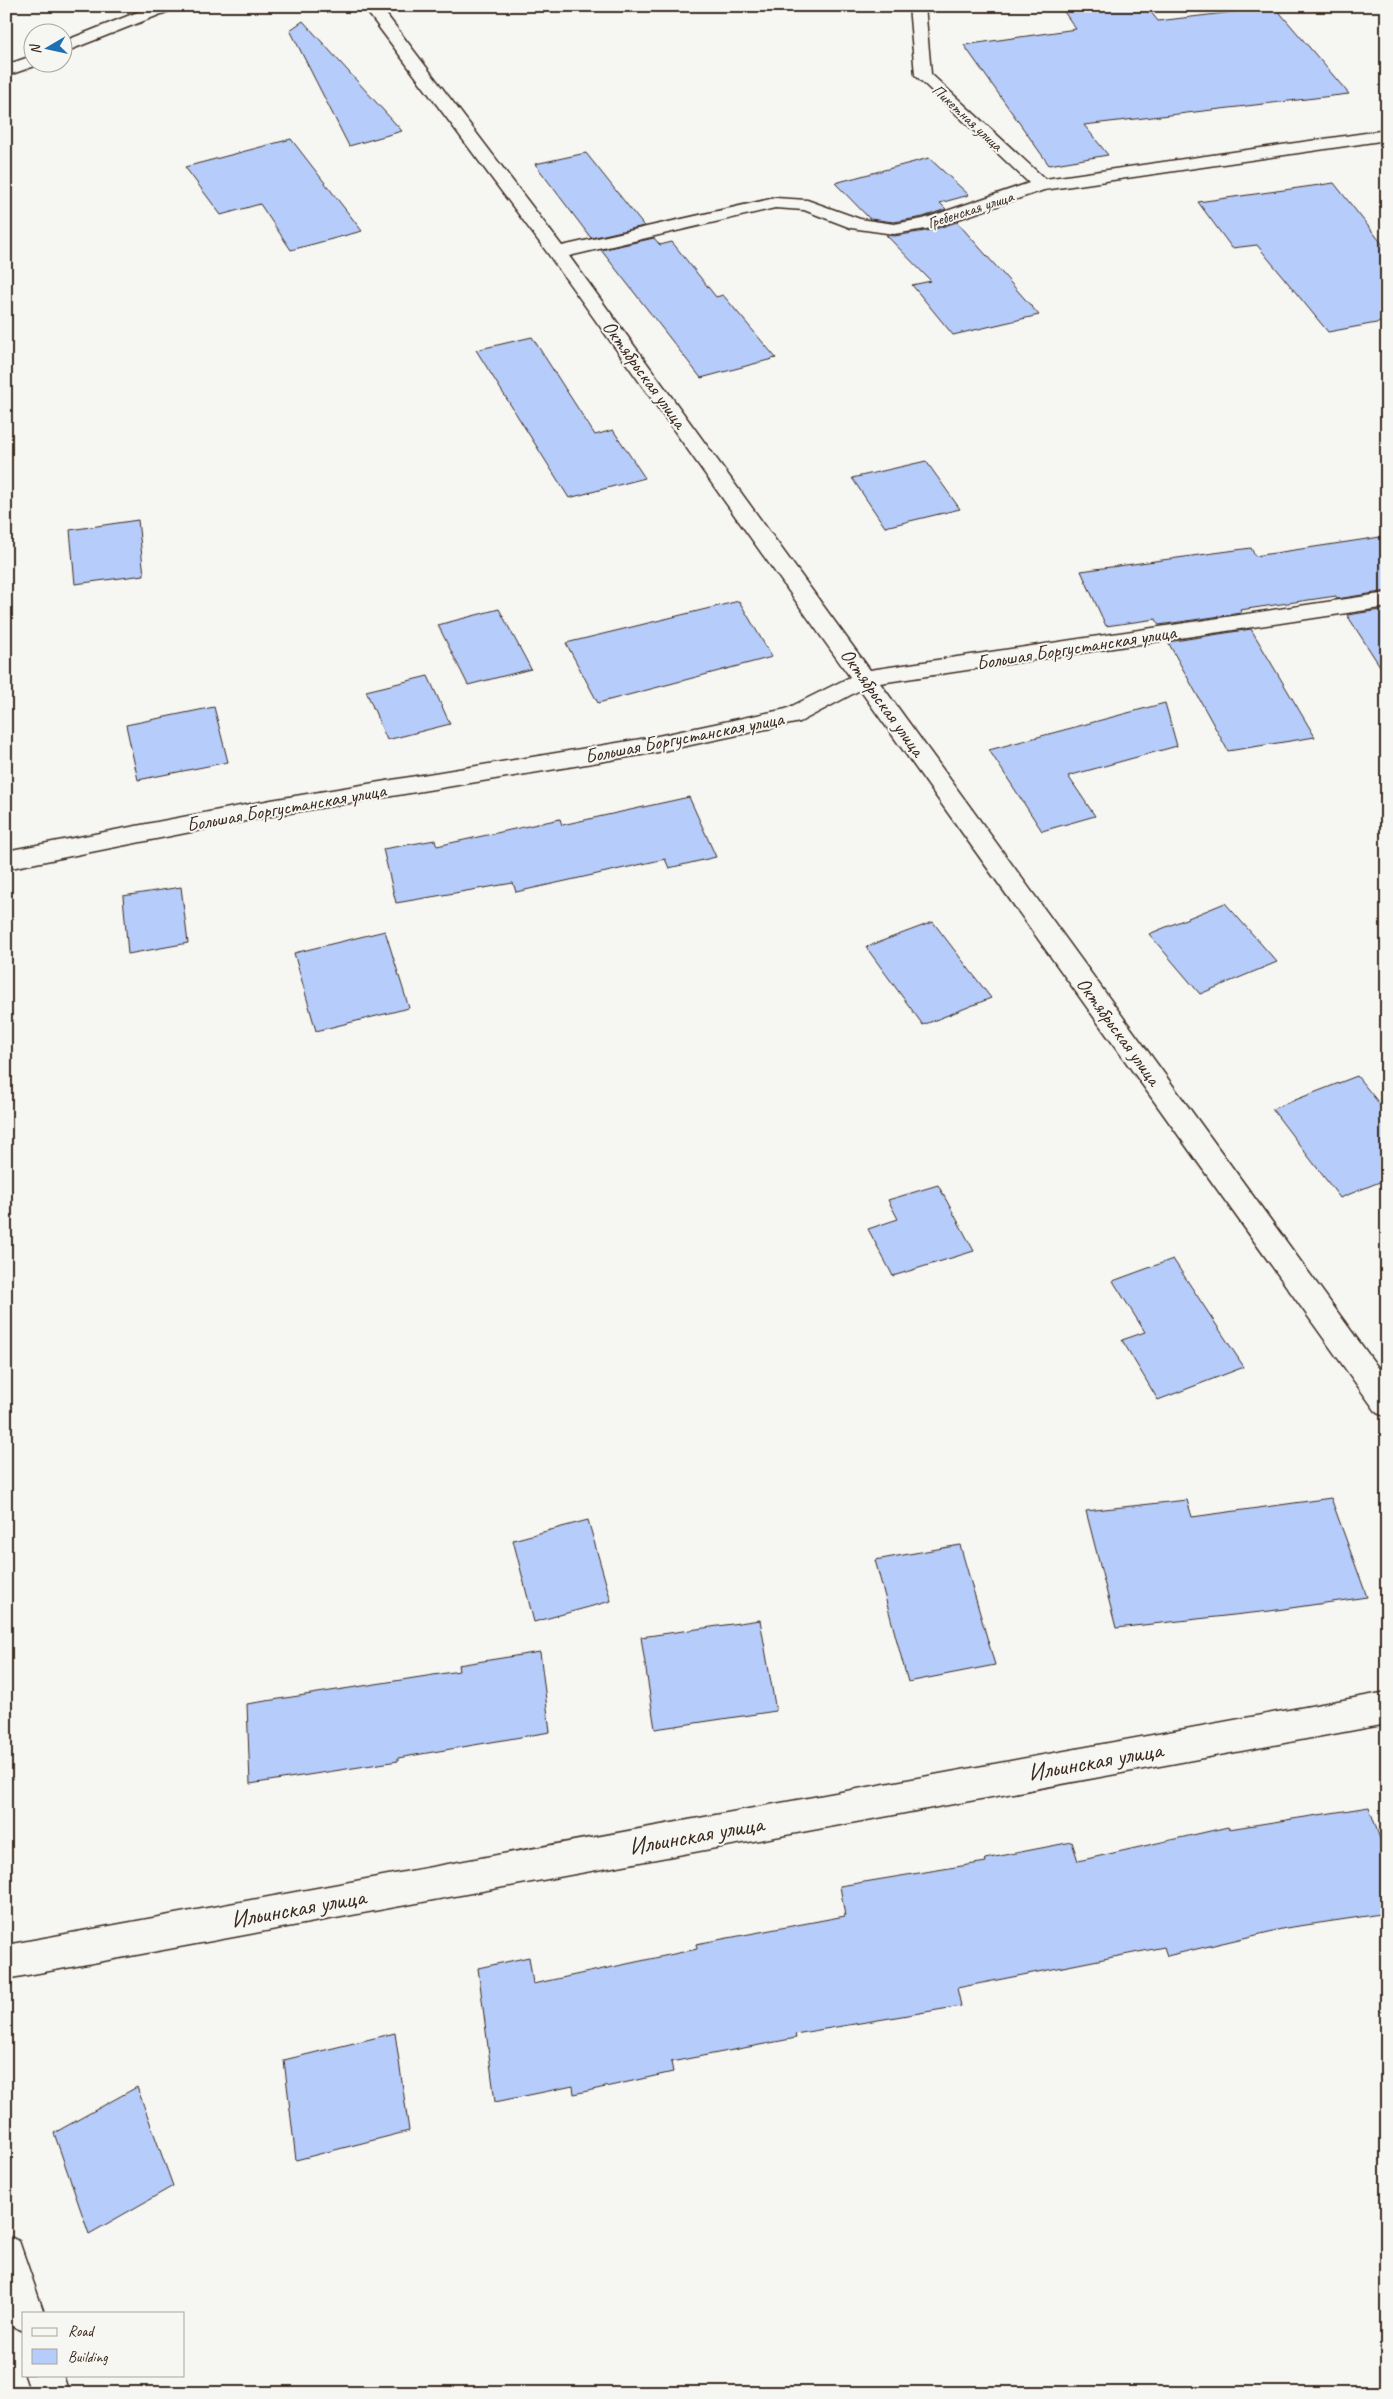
<svg xmlns="http://www.w3.org/2000/svg" width="1393" height="2399" font-family="Caveat,sans-serif">
	<style>
		.building { fill: #b6ccfb; stroke: #3b2a1e }
		.lines { fill: none; stroke-linecap: round; stroke-linejoin: round }
		.minor-casing { stroke: #3b2a1e; stroke-width: 3 }
		.minor { fill: #f6f6f2; fill-rule: evenodd }
		.labels { text-anchor: middle; stroke-width: 4; stroke-linejoin: round; paint-order: stroke }
		.far-street-label { font-size: 16px; fill: #3b2a1e; stroke: #f6f6f2 }
		.street-label { font-size: 20px; fill: #3b2a1e; stroke: #f6f6f2 }
		.near-street-label { font-size: 24px; fill: #3b2a1e; stroke: #f6f6f2 }
	</style>
	<rect width="100%" height="100%" fill="#f6f6f2"/>
	<filter id="ink" filterUnits="userSpaceOnUse"><feTurbulence type="fractalNoise" baseFrequency=".02" numOctaves="2"/><feDisplacementMap in="SourceGraphic" scale="10" xChannelSelector="R" yChannelSelector="G"/><feConvolveMatrix kernelMatrix="1 2 1 2 8 2 1 2 1" color-interpolation-filters="sRGB"/></filter>
	<g filter="url(#ink)">
		<!-- building -->
		<path class="building" d="M1060 6H1146L1158 21 1275 7 1349 94 1084 125 1108 155 1049 165 964 45 1076 29Z
			M303 21 402 131 349 146 290 30Z
			M291 139 362 231 291 250 260 204 221 215 185 167Z
			M586 153 644 226 591 238 535 164Z
			M929 158 969 195 940 203 946 209 923 217 894 222 870 219 835 183Z
			M1334 183 1387 250V321L1328 332 1257 245 1232 248 1198 202Z
			M957 222 1039 315 953 335 912 285 931 281 886 235 894 236 932 230Z
			M654 238 660 245 672 242 716 297 723 295 776 358 701 378 601 250Z
			M532 337 595 435 613 430 645 478 569 498 476 350Z
			M926 461 960 509 885 527 852 478Z
			M138 520 144 575 75 584 70 530Z
			M1387 536V591L1337 599 1336 596 1240 610 1241 613 1159 625 1156 619 1106 626 1081 571 1251 548 1255 556Z
			M739 601 772 657 598 703 566 643Z
			M499 609 531 669 468 685 438 625Z
			M1387 609V677L1347 615Z
			M1251 629 1315 737 1228 751 1168 642Z
			M428 676 450 724 387 740 366 691Z
			M1165 703 1177 746 1068 776 1095 816 1042 831 989 750Z
			M214 707 228 762 138 780 126 725Z
			M689 797 716 857 669 868 665 859 516 892 513 883 396 903 383 849 435 840 437 846 560 819 562 825Z
			M181 887 188 943 128 954 123 896Z
			M1225 903 1277 962 1200 994 1149 934Z
			M933 922 991 998 923 1025 866 947Z
			M385 931 409 1008 316 1031 294 953Z
			M1357 1076 1387 1113V1179L1340 1198 1272 1109Z
			M938 1185 974 1251 893 1276 868 1229 898 1219 888 1200Z
			M1173 1259 1244 1367 1158 1400 1122 1340 1145 1332 1113 1281Z
			M1331 1498 1367 1597 1270 1611 1116 1628 1086 1511 1187 1500 1192 1517Z
			M588 1520 611 1601 534 1622 513 1540Z
			M960 1545 995 1665 908 1682 875 1560Z
			M760 1620 776 1711 655 1729 641 1637Z
			M540 1652 550 1732 398 1758V1761L250 1784 247 1704 459 1671 458 1665Z
			M1369 1807 1387 1859V1913L1286 1928 1167 1956 1164 1947 957 1988 961 2006 795 2034 796 2038 671 2062 673 2072 574 2094 573 2086 495 2102 478 1968 529 1957 533 1984 697 1949 696 1944 845 1916 840 1886 986 1862 985 1859 1072 1842 1078 1861 1228 1827 1229 1829Z
			M395 2033 409 2131 296 2160 284 2060Z
			M137 2087 173 2186 89 2234 54 2133Z"/>
		<g class="lines">
			<defs>
				<path id="minor" d="M153 6H176L174 9 62 53V42Z
					M363 6H380L562 246 775 198 807 200 860 219 894 224 923 219 1029 183 915 75 909 6H925L931 74 1045 179 1387 130V140L1044 190 932 228 894 234 851 228 804 210 775 208 569 256 870 670 1387 593V607L880 683 1387 1380V1417L1377 1413 860 690 800 722 653 753 271 816 6 869V851L271 800 653 737 786 709 850 677 546 251Z
					M32 56V62H39L38 65 6 76V65Z
					M1387 1692V1724L6 1979V1945Z
					M6 2235 19 2241 44 2313H24V2331L12 2326 6 2314Z
					M25 2375H63L69 2393H31Z"/>
			</defs>
			<!-- minor casing -->
			<use href="#minor" class="minor-casing"/>
			<!-- minor -->
			<use href="#minor" class="minor"/>
		</g>
	</g>
	<g class="labels">
		<!-- far-street labels -->
		<g class="far-street-label">
			<text transform="translate(968 117) rotate(43)" y="6">Пикетная улица</text>
			<text transform="translate(970 209) rotate(-18)" y="6">Гребенская улица</text>
		</g>
		<!-- street labels -->
		<g class="street-label">
			<text transform="translate(645 374) rotate(54)" y="7">Октябрьская улица</text>
			<text transform="translate(1076 647) rotate(-9)" y="7">Большая Боргустанская улица</text>
			<text transform="translate(883 702) rotate(54)" y="7">Октябрьская улица</text>
			<text transform="translate(684 737) rotate(-11)" y="7">Большая Боргустанская улица</text>
			<text transform="translate(286 807) rotate(-10)" y="7">Большая Боргустанская улица</text>
			<text transform="translate(1119 1031) rotate(54)" y="7">Октябрьская улица</text>
		</g>
		<!-- near-street labels -->
		<g class="near-street-label">
			<text transform="translate(1095 1761) rotate(-10)" y="8">Ильинская улица</text>
			<text transform="translate(696 1835) rotate(-10)" y="8">Ильинская улица</text>
			<text transform="translate(298 1908) rotate(-10)" y="8">Ильинская улица</text>
		</g>
	</g>
	<!-- margin -->
	<rect width="1393" height="2399" fill="none" stroke="#f6f6f2" stroke-width="25"/>
	<rect x="12" y="12" width="1368" height="2374" fill="none" stroke="#3b2a1e" stroke-width="2" filter="url(#ink)"/>
	<!-- legend -->
	<rect x="22" y="2312" width="162" height="65" fill="#f6f6f2" stroke="#aba49d"/>
	<rect x="32" y="2328" width="25" height="8" fill="#f6f6f2" stroke="#aba49d"/>
	<text x="68" y="2336" font-size="15" fill="#3b2a1e">Road</text>
	<rect x="32" y="2349" width="25" height="15" fill="#b6ccfb" stroke="#aba49d"/>
	<text x="68" y="2362" font-size="15" fill="#3b2a1e">Building</text>
	<!-- north arrow -->
	<g transform="translate(48 48) rotate(261)"><circle r="24" fill="#f6f6f2" stroke="#aba49d"/>
	<path d="M0-4L9 19L0 12L-9 19Z" fill="#1f6fb2"/>
	<text y="-8" font-size="14" font-weight="bold" text-anchor="middle" fill="#3b2a1e">N</text>
	</g>
</svg>
